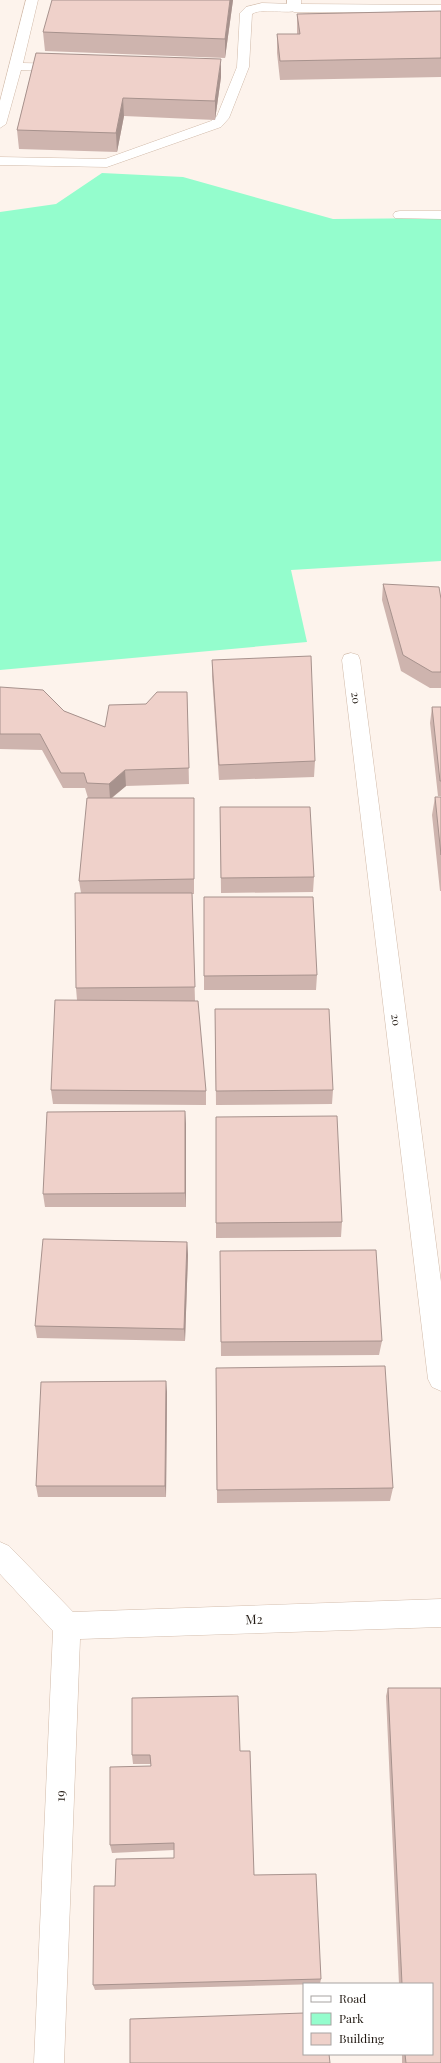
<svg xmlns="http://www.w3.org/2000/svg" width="441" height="2063" font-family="'Playfair Display',serif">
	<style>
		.green { fill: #94fdcd }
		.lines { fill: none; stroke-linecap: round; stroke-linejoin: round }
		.service-casing { stroke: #d1baa9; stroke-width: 1 }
		.minor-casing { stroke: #d1baa9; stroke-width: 1 }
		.service { fill: #fff; fill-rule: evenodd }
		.minor { fill: #fff; fill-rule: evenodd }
		.wall { fill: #ceb4ae }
		.shaded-wall { fill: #a7928d }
		.building { fill: #efd1ca; stroke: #a7928d }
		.labels { text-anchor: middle; stroke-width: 4; stroke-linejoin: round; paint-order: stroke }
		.street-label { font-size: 11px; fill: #221a13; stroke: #fff }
		.near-street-label { font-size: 13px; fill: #221a13; stroke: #fff }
	</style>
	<rect width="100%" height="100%" fill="#fdf3ec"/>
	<!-- green -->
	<path class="green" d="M102 173 183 177 333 219 441 218V561L291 570 307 642 0 670V212L56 204Z"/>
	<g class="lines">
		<defs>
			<path id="service" d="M26 0H38L23 63 60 64 66 68 60 72 21 70 6 124 0 128V101Z
				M262 3 294 4 300 8C293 17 265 6 252 14L249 67 229 118 221 127 107 167 0 165V157L105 159 211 121 217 116 237 67 240 13 246 7Z"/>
			<path id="minor" d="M287 0H301V4L441 5V13L294 12 287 8Z
				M400 211H441V219L395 218 393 215 395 212Z
				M351 653 358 655 360 660 441 1282V1391L432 1387 428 1379 342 660 344 655Z
				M0 1542 9 1546 73 1612 441 1599V1627L80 1639 64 2063H34L53 1631 0 1574Z"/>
		</defs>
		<!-- service casing -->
		<use href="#service" class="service-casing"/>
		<!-- minor casing -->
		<use href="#minor" class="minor-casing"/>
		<!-- service -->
		<use href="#service" class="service"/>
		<!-- minor -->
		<use href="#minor" class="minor"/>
	</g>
	<!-- wall -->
	<path class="wall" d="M233 0 225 58 45 51 43 32Z
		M441 11V77L280 80 277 53V34H297V14Z
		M36 53 221 77 215 120 124 116 117 152 19 149 17 130Z
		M383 584 441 599V688H430L401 671 382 600Z
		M212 660 315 761 314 777 219 780 212 676Z
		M0 687 64 711 105 727 146 704 187 692 189 784 126 786 112 798 194 813V894H192L195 1001 206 1091V1105L53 1104 51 1090 77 1000 76 988 81 893 79 881 88 798 85 788H63L42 750 0 749Z
		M432 707H441V796H438L430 723Z
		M435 797H441V891H440L432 815Z
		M220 807 314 877 313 892 221 893Z
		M204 897 317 975 316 990H204Z
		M215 1009 333 1090 332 1104 216 1105Z
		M185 1111 186 1207H45L43 1194Z
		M216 1117 342 1222 341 1237 216 1238Z
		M187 1242 188 1255 185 1341 37 1338 35 1326Z
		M220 1251 382 1341 379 1355 221 1356Z
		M216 1368 393 1488 390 1501 217 1503Z
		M167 1392 166 1497H38L36 1486Z
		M388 1688H441V2063H402V2054H432V1984H399L386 1696Z
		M240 1751 254 1875 321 1979 320 1984 95 1990 93 1985 115 1886 174 1858V1850L112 1853 110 1845 151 1766V1764H133L132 1755Z"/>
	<!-- shaded-wall -->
	<path class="shaded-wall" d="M230 0H233L225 58V39Z
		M221 59V77L215 120V101Z
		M123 98 124 116 117 152 116 133Z
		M125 770 126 786 110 799 109 784Z
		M185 1111 186 1124V1207L185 1193Z
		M187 1242 188 1255 185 1341 184 1329Z
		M166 1381 167 1392 166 1497 165 1486Z"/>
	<!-- building -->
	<path class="building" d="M52 0H230L225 39 43 32Z
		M441 11V58L280 61 277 34H300L297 14Z
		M36 53 221 59 215 101 123 98 116 133 17 130Z
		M383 584 439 587 441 599V672H432L403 655Z
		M311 656 315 761 219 765 212 660Z
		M0 687 43 690 64 711 105 727 109 705 146 704 157 692H187L189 768 125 770 109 784 87 783 84 773H61L40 734H0Z
		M432 707H441V781H440Z
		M435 797H441V855Z
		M87 798H194V879L79 881Z
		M220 807H310L314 877 221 878Z
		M75 893H192L195 987 76 988Z
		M204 897H313L317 975 204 976Z
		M55 1000 198 1001 206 1091 51 1090Z
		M215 1009H329L333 1090 216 1091Z
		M185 1111V1193L43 1194 47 1112Z
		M337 1116 342 1222 216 1223V1117Z
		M43 1239 187 1242 184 1329 35 1326Z
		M376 1250 382 1341 221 1342 220 1251Z
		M385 1366 393 1488 217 1490 216 1368Z
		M166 1381 165 1486H36L41 1382Z
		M388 1688H441V2063H406L405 2054H432V1984H402Z
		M238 1696 240 1751H250L254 1875 316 1874 321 1979 93 1985 94 1886H115L116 1859 174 1858V1843L110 1845V1767L151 1766 150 1755H132V1698Z
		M304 2013V2054H329L330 2063H130V2019Z"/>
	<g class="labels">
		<!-- street labels -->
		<g class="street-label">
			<text transform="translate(356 698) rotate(83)" y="4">20</text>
			<text transform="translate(396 1020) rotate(83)" y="4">20</text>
		</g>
		<!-- near-street labels -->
		<g class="near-street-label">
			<text transform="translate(254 1619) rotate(-2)" y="5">M2</text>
			<text transform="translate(60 1796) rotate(-88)" y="5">19</text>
		</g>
	</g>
	<!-- legend -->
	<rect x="303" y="1983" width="130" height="72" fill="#ffffff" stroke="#a7a3a1"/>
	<rect x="311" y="1996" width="20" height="6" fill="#ffffff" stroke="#a7a3a1"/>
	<text x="339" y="2003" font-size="12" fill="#221a13">Road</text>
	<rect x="311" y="2013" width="20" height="12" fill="#94fdcd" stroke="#a7a3a1"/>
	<text x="339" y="2023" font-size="12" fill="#221a13">Park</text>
	<rect x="311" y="2033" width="20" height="12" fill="#efd1ca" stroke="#a7a3a1"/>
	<text x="339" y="2043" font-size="12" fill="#221a13">Building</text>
</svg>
